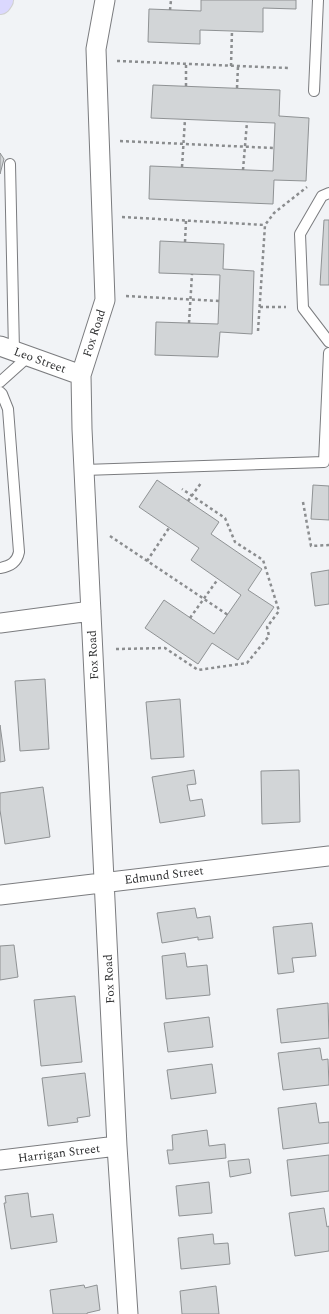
<svg xmlns="http://www.w3.org/2000/svg" width="329" height="1314" font-family="Spectral,serif">
	<style>
		.building { fill: #d2d5d7; stroke: #8f9294 }
		.lines { fill: none; stroke-linecap: round; stroke-linejoin: round }
		.service-casing { stroke: #7b7c7f; stroke-width: 12 }
		.minor-casing { stroke: #7b7c7f; stroke-width: 21 }
		.trunk-casing { stroke: #d1d1d1; stroke-width: 24 }
		.path { stroke: #8b8d8f; stroke-width: 2.5; stroke-dasharray: 3 3; stroke-linecap: butt }
		.service { stroke: #fff; stroke-width: 10 }
		.minor { stroke: #fff; stroke-width: 19 }
		.trunk { stroke: #dbd8fe; stroke-width: 22 }
		.labels { text-anchor: middle; stroke-width: 3.5; stroke-linejoin: round; paint-order: stroke }
		.street-label { font-size: 12px; fill: #2e2f30; stroke: #fff }
	</style>
	<rect width="100%" height="100%" fill="#f1f3f6"/>
	<!-- building -->
	<path class="building" d="M201 0H296V9L263 8V32L200 30V44L148 42 149 9 201 11Z
		M153 85 280 90 279 116 309 118 306 181 274 180 273 204 149 199 150 166 273 171 275 123 151 118Z
		M0 153 4 159 0 174Z
		M324 220H329V285H320Z
		M160 241 224 244 223 269 254 271 252 334 220 332 218 357 155 355 156 322 218 324 220 275 159 273Z
		M157 480 219 522 211 534 262 569 248 590 274 607 238 660 212 643 198 664 145 628 164 600 214 634 241 595 191 560 199 548 139 507Z
		M313 485 329 486V520L311 519Z
		M329 570V604L315 606 311 573Z
		M45 679 49 749 20 751 15 681Z
		M180 699 184 757 151 759 146 702Z
		M0 725 5 761 0 762Z
		M194 770 196 784 187 785 190 801 202 799 205 816 160 823 152 777Z
		M299 770 300 822 262 824 261 771Z
		M43 787 50 837 5 844 0 810V793Z
		M195 908 197 918 210 916 213 938 198 940V937L162 943 157 913Z
		M312 923 316 956 292 958 294 972 278 974 273 927Z
		M14 945 18 977 0 980V946Z
		M185 953 187 967 207 965 210 995 166 999 162 956Z
		M75 996 82 1062 41 1066 34 1000Z
		M328 1003 329 1038 281 1043 277 1009Z
		M209 1017 213 1047 168 1052 164 1023Z
		M320 1048 322 1060 328 1059 329 1085 283 1090 278 1053Z
		M212 1064 216 1093 171 1099 167 1070Z
		M85 1073 90 1116 77 1118 78 1122 48 1126 42 1078Z
		M316 1103 319 1123 329 1122V1143L283 1149 278 1108Z
		M207 1130 209 1146 225 1144 226 1158 169 1164 167 1150H173L172 1135Z
		M329 1155V1191L291 1196 287 1160Z
		M249 1159 251 1173 230 1177 228 1161Z
		M209 1182 212 1213 179 1216 176 1186Z
		M28 1193 31 1217 53 1214 57 1242 11 1249 4 1203H6L5 1196Z
		M324 1208 327 1227 329 1226V1251L295 1256 289 1213Z
		M213 1234 214 1244 228 1243 230 1264 181 1269 178 1238Z
		M84 1285 85 1288 97 1285 100 1310 87 1313V1314H53L50 1290Z
		M216 1286 219 1314H182L180 1291Z"/>
	<g class="lines">
		<defs>
			<path id="service" d="M314 91 318 0
				M10 164 14 351
				M329 193 322 196 300 234 303 308 329 342
				M0 382 29 356
				M0 392 2 394 8 409 19 552C17 562 11 566 0 568
				M84 470 324 462 329 353"/>
			<path id="minor" d="M105 0 96 49 105 300 81 375 82 429 117 1146 128 1314
				M0 346 81 375
				M0 623 91 611
				M0 895 329 856
				M0 1160 117 1146"/>
			<path id="trunk" d="M0 3 2 0"/>
		</defs>
		<!-- service casing -->
		<use href="#service" class="service-casing"/>
		<!-- minor casing -->
		<use href="#minor" class="minor-casing"/>
		<!-- trunk casing -->
		<use href="#trunk" class="trunk-casing"/>
		<!-- path -->
		<path class="path" d="M170 10 171 0
			M117 61 288 68
			M231 66 232 31
			M186 86V64
			M237 88 238 66
			M120 141 274 148
			M182 167 185 119
			M243 170 247 122
			M122 217 265 225
			M185 242 186 221
			M126 296 219 301
			M260 307H286
			M189 323 192 274
			M258 331 265 225 274 213 307 187
			M188 501 201 483
			M303 502 311 546 329 545
			M110 536 228 615
			M147 561 169 528
			M190 618 218 579
			M116 649 165 648 198 670 247 663 269 636 267 627 279 611 263 560 235 542 225 518 222 516 182 489"/>
		<!-- service -->
		<use href="#service" class="service"/>
		<!-- minor -->
		<use href="#minor" class="minor"/>
		<!-- trunk -->
		<use href="#trunk" class="trunk"/>
	</g>
	<g class="labels">
		<!-- street labels -->
		<g class="street-label">
			<text transform="translate(94 333) rotate(-72)" y="4">Fox Road</text>
			<text transform="translate(40 360) rotate(20)" y="4">Leo Street</text>
			<text transform="translate(93 655) rotate(-93)" y="4">Fox Road</text>
			<text transform="translate(164 875) rotate(-7)" y="4">Edmund Street</text>
			<text transform="translate(109 979) rotate(-93)" y="4">Fox Road</text>
			<text transform="translate(59 1153) rotate(-7)" y="4">Harrigan Street</text>
		</g>
	</g>
</svg>
